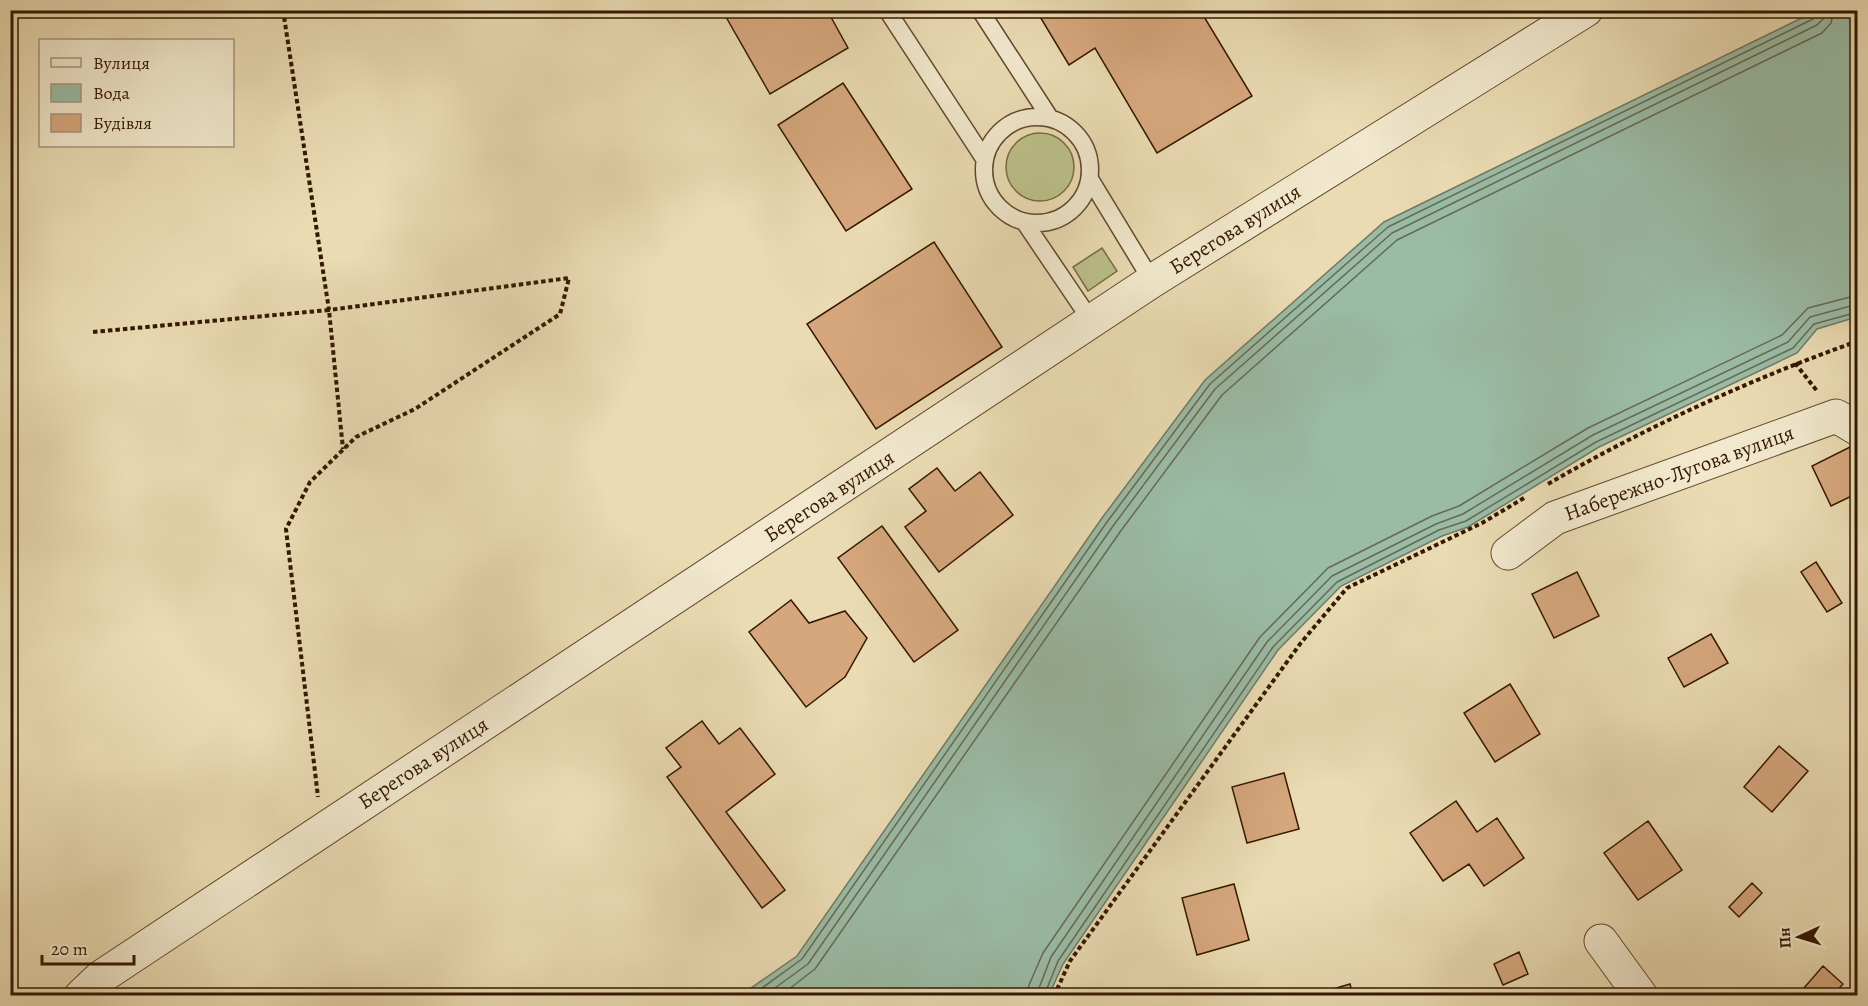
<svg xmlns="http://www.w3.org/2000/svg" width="1868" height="1006" font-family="Alegreya,serif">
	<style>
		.green { fill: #bbbf89; stroke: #786c44; stroke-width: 1.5 }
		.water { fill: #9abca6; stroke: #717a64; stroke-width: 1.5 }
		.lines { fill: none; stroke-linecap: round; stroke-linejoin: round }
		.shore { stroke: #676a53; stroke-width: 1.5 }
		.building { fill: #d6a77d; stroke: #341800; stroke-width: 1.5 }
		.service-casing { stroke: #62492c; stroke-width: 19 }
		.minor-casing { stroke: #62492c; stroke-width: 35 }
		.path { stroke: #341800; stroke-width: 4; stroke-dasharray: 4.5 3; stroke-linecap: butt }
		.service { stroke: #f1e8cd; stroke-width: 16 }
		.minor { stroke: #f1e8cd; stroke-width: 33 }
		.labels { text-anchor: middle; stroke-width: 5; stroke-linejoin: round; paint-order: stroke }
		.street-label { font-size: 21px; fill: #341800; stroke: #f1e8cd }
	</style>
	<rect width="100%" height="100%" fill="#eadbb2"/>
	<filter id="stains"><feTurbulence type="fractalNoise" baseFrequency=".00333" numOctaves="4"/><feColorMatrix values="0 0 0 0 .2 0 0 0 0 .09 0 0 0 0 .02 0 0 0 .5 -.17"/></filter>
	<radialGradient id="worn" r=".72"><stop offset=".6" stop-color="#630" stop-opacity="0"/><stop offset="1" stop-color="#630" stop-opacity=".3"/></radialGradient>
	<!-- green -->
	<path class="green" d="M1006 167a34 34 0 1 1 68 0a34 34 0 1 1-68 0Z
		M1102 248 1117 271 1088 291 1073 267Z"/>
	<!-- water -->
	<path class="water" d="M1816 11H1857V317L1817 329 1797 353 1599 447 1468 527 1442 536 1341 586 1278 650 1063 964 1049 995H741L797 956 1102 518 1205 380 1384 222Z"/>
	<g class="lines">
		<!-- shore -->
		<path class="shore" d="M751 996 802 959 1107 522 1210 384 1388 227 1813 19 1817 10
			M764 996 808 964 1113 526 1215 389 1392 233 1817 25 1823 19 1825 10
			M780 996 815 969 1120 532 1222 395 1397 240 1822 33 1831 23 1834 10
			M1027 996 1029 985 1043 953 1260 637 1328 568 1432 516 1459 506 1588 428 1782 335 1808 308 1858 295
			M1036 996 1051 957 1267 642 1332 576 1436 524 1463 514 1593 435 1788 342 1810 317 1858 304
			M1044 996 1058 961 1273 647 1337 582 1439 530 1466 521 1596 442 1793 348 1814 324 1858 312"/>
	</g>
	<!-- building -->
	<path class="building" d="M722 10H827L848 48 770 94Z
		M1036 10H1200L1252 96 1157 153 1095 48 1069 65Z
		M843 83 912 189 846 231 778 125Z
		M934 242 1002 347 876 429 807 324Z
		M1854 445 1858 453V493L1831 506 1812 466Z
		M937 468 955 491 980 472 1013 515 939 572 905 527 926 511 909 489Z
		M882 526 958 630 914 662 838 558Z
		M1816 562 1842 603 1827 612 1801 572Z
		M1577 572 1599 616 1554 638 1532 594Z
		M791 600 809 623 845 611 867 638 845 677 806 707 749 632Z
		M1711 634 1728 663 1684 687 1668 658Z
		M1510 684 1540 734 1495 762 1464 713Z
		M702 721 719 744 740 728 775 774 726 812 785 890 762 908 667 777 681 767 666 748Z
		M1779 746 1808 771 1772 812 1744 787Z
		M1284 773 1299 829 1247 843 1232 787Z
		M1456 801 1477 832 1497 818 1524 858 1484 886 1469 864 1443 881 1410 833Z
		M1648 821 1682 870 1638 900 1604 853Z
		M1752 883 1762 893 1739 917 1729 907Z
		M1234 884 1249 940 1197 955 1182 898Z
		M1519 952 1528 974 1503 985 1494 964Z
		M1823 966 1843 984 1832 996H1797Z
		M1350 984 1353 996H1310Z"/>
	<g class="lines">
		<defs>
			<path id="service" d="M887 10 985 160
				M980 10 1050 118
				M984 170a53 53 0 1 1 106 0a53 53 0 1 1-106 0Z
				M1090 179 1152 281
				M1025 223 1092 322"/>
			<path id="minor" d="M1508 553 1555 518 1836 416 1858 429
				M1601 941 1641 996
				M81 996 101 977 1152 281 1586 10"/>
		</defs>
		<!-- service casing -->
		<use href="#service" class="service-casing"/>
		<!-- minor casing -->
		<use href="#minor" class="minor-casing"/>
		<!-- path -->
		<path class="path" d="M283 10 329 310 569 278 560 314 415 409 356 437 310 482 286 529 318 797
			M93 332 329 310 343 449
			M1795 363 1817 391
			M1548 484C1646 427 1751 379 1858 341
			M1054 996 1070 961 1300 644 1347 588 1482 523 1524 498"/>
		<!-- service -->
		<use href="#service" class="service"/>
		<!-- minor -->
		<use href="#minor" class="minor"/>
	</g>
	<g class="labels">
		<!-- street labels -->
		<g class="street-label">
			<text transform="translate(1235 229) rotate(-32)" y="7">Берегова вулиця</text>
			<text transform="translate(1679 473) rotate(-20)" y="7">Набережно-Лугова вулиця</text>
			<text transform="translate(829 496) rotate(-33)" y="7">Берегова вулиця</text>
			<text transform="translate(423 763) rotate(-33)" y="7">Берегова вулиця</text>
		</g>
	</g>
	<!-- margin -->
	<rect width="1868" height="1006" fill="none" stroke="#eadbb2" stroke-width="36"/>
	<rect x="12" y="12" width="1844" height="982" fill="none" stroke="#341800" stroke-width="3"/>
	<rect x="18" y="18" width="1832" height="970" fill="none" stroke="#341800" stroke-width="1.5"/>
	<!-- legend -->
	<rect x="39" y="39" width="195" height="108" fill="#f1e8cd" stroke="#a5957b" stroke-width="1.5"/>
	<rect x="51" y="58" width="30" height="9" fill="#f1e8cd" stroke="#a5957b" stroke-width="1.5"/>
	<text x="93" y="69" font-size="18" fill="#341800">Вулиця</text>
	<rect x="51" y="84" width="30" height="18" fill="#9abca6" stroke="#a5957b" stroke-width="1.5"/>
	<text x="93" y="99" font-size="18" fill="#341800">Вода</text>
	<rect x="51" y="114" width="30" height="18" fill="#d6a77d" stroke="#a5957b" stroke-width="1.5"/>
	<text x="93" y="129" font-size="18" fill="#341800">Будівля</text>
	<!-- north arrow -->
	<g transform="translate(1799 937) rotate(266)" stroke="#f1e8cd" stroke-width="4.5" paint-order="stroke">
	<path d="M0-4.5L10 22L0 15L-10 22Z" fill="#341800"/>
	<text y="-9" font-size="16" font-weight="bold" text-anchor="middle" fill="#341800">Пн</text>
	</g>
	<!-- scale -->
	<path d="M42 955v9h92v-9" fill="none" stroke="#341800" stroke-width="3"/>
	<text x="51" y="955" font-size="18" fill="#341800" stroke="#f1e8cd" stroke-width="4.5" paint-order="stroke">20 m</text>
	<rect width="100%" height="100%" filter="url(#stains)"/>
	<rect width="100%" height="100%" fill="url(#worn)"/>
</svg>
